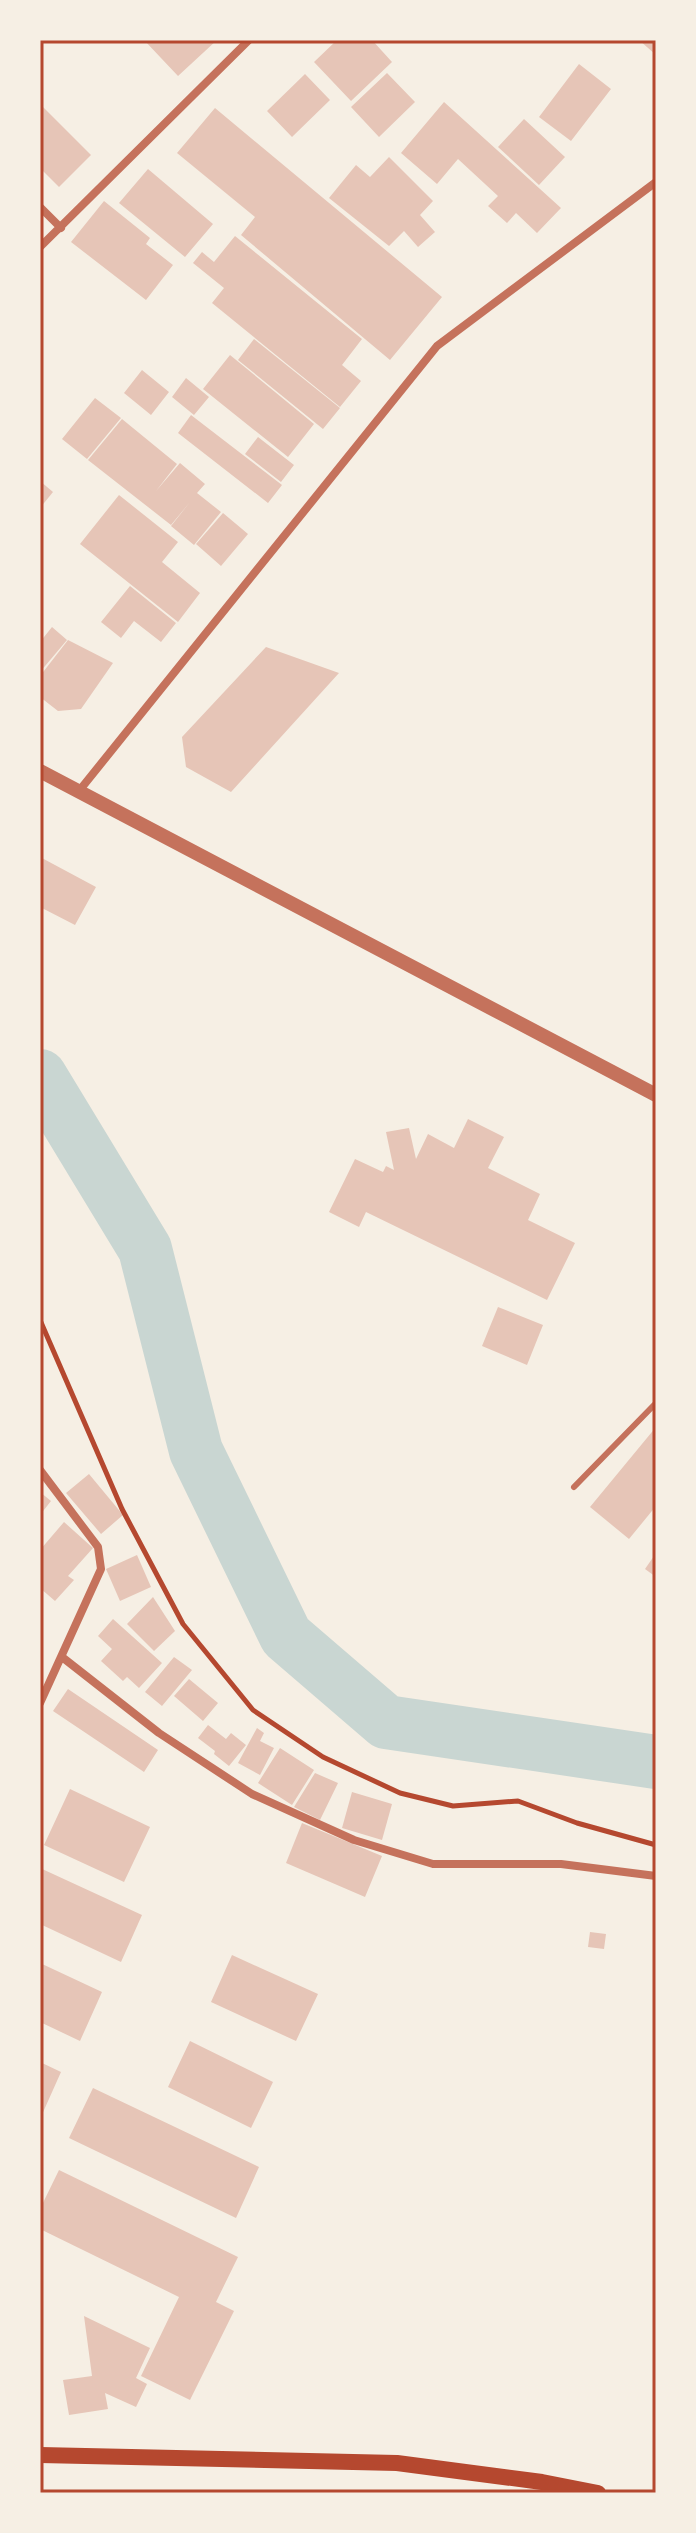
<svg xmlns="http://www.w3.org/2000/svg" width="696" height="2533" font-family="'Sofia Sans Condensed',sans-serif">
	<style>
		.lines { fill: none; stroke-linecap: round; stroke-linejoin: round }
		.river { stroke: #c9d6d2; stroke-width: 54 }
		.building { fill: #e6c5b7 }
		.path { stroke: #b5482f; stroke-width: 5 }
		.service { stroke: #c5725c; stroke-width: 6 }
		.minor { stroke: #c5725c; stroke-width: 8 }
		.tertiary { stroke: #c5725c; stroke-width: 14 }
		.secondary { stroke: #b5482f; stroke-width: 16 }
		.neatline { fill: none; stroke: #b5482f; stroke-width: 3 }
	</style>
	<rect width="100%" height="100%" fill="#f6efe4"/>
	<g class="lines">
		<!-- river -->
		<path class="river" d="M40 1076 145 1249 196 1451 286 1636 386 1722 656 1762"/>
	</g>
	<!-- building -->
	<path class="building" d="M144 40H217L178 76Z
		M337 40H372L392 62 351 101 314 62Z
		M639 40H656V55Z
		M579 64 611 89 571 141 539 117Z
		M387 73 415 102 379 137 351 107Z
		M305 74 330 100 292 137 267 111Z
		M444 102 561 208 537 233 516 213 507 223 488 206 498 196 458 159 437 184 401 153Z
		M40 104 91 155 59 187 40 168Z
		M215 108 442 297 390 360 241 235 255 217 177 153Z
		M524 119 565 157 539 185 498 147Z
		M389 157 433 201 420 215 435 232 418 247 404 231 389 246 329 198 356 165 370 177Z
		M148 169 213 224 185 257 119 203Z
		M104 201 150 238 146 244 173 265 146 300 71 242Z
		M235 236 362 339 342 365 361 381 340 407 212 303 224 288 193 263 202 252 214 262Z
		M254 339 340 408 323 429 238 360Z
		M230 355 314 424 288 457 203 389Z
		M142 370 169 392 151 415 124 393Z
		M186 378 209 397 194 415 172 397Z
		M95 398 121 418 87 459 62 439Z
		M191 415 282 485 268 503 178 433Z
		M122 419 177 464 156 491 180 463 205 484 197 493 221 512 194 545 171 526 190 502 171 525 88 460Z
		M258 437 294 465 281 482 245 454Z
		M40 481 53 492 40 508Z
		M119 495 178 542 162 562 200 593 178 622 80 544Z
		M223 513 248 534 221 566 196 544Z
		M130 586 176 623 161 642 134 621 121 638 101 622Z
		M52 627 67 640 40 672V642Z
		M68 640 113 663 81 709 58 711 40 697V676Z
		M266 647 339 673 231 792 186 767 182 737Z
		M40 857 96 887 75 925 40 907Z
		M468 1119 504 1137 488 1168 540 1194 528 1220 575 1243 547 1300 366 1212 359 1227 329 1212 355 1159 383 1172 386 1166 394 1170 386 1132 409 1128 416 1159 428 1134 454 1148Z
		M498 1307 543 1325 527 1365 482 1346Z
		M656 1427V1506L629 1539 590 1507Z
		M89 1474 123 1515 101 1534 66 1493Z
		M40 1492 51 1501 40 1515Z
		M64 1522 93 1548 68 1576 74 1580 55 1601 40 1588V1550Z
		M656 1553V1577L645 1569Z
		M137 1555 151 1587 120 1601 106 1569Z
		M153 1597 175 1631 154 1651 127 1624Z
		M113 1619 162 1663 139 1688 127 1677 123 1681 101 1661 112 1649 98 1636Z
		M174 1657 192 1670 162 1706 145 1692Z
		M189 1679 218 1703 203 1721 174 1696Z
		M68 1689 158 1750 144 1772 53 1711Z
		M208 1725 226 1739 231 1733 246 1745 229 1766 214 1754 215 1751 198 1738Z
		M257 1728 264 1733 260 1741 274 1748 260 1775 238 1763Z
		M280 1748 314 1770 292 1805 258 1783Z
		M315 1773 338 1783 320 1820 294 1807Z
		M70 1789 150 1827 124 1882 44 1845Z
		M352 1792 392 1804 382 1840 342 1828Z
		M302 1823 382 1856 365 1897 286 1863Z
		M40 1868 142 1915 121 1962 40 1924Z
		M590 1932 606 1934 604 1949 588 1947Z
		M232 1955 318 1994 296 2041 211 2002Z
		M40 1963 102 1992 80 2041 40 2022Z
		M190 2041 273 2082 251 2128 168 2087Z
		M40 2062 61 2072 40 2119Z
		M93 2088 259 2167 236 2218 69 2138Z
		M59 2170 238 2257 216 2302 234 2311 190 2400 141 2376 179 2297 40 2229V2209Z
		M84 2316 150 2348 136 2378 147 2384 136 2407 105 2393 108 2409 69 2415 63 2380 92 2376Z"/>
	<g class="lines">
		<!-- path -->
		<path class="path" d="M40 1320 122 1509 183 1624 253 1710 323 1757 400 1793 453 1806 518 1801 577 1823 656 1845"/>
		<!-- service -->
		<path class="service" d="M574 1487 656 1403"/>
		<!-- minor -->
		<path class="minor" d="M40 207 61 228
			M40 247 249 40
			M79 791 437 346 656 182
			M40 1470 98 1547 101 1569 40 1703
			M62 1657 159 1733 252 1794 354 1840 433 1864H561L656 1876"/>
		<!-- tertiary -->
		<path class="tertiary" d="M40 771 656 1095"/>
		<!-- secondary -->
		<path class="secondary" d="M40 2455 397 2463 542 2482 598 2493"/>
	</g>
	<!-- border -->
	<rect width="696" height="2533" fill="none" stroke="#f6efe4" stroke-width="84"/>
	<rect x="42" y="42" width="612" height="2449" class="neatline"/>
</svg>
